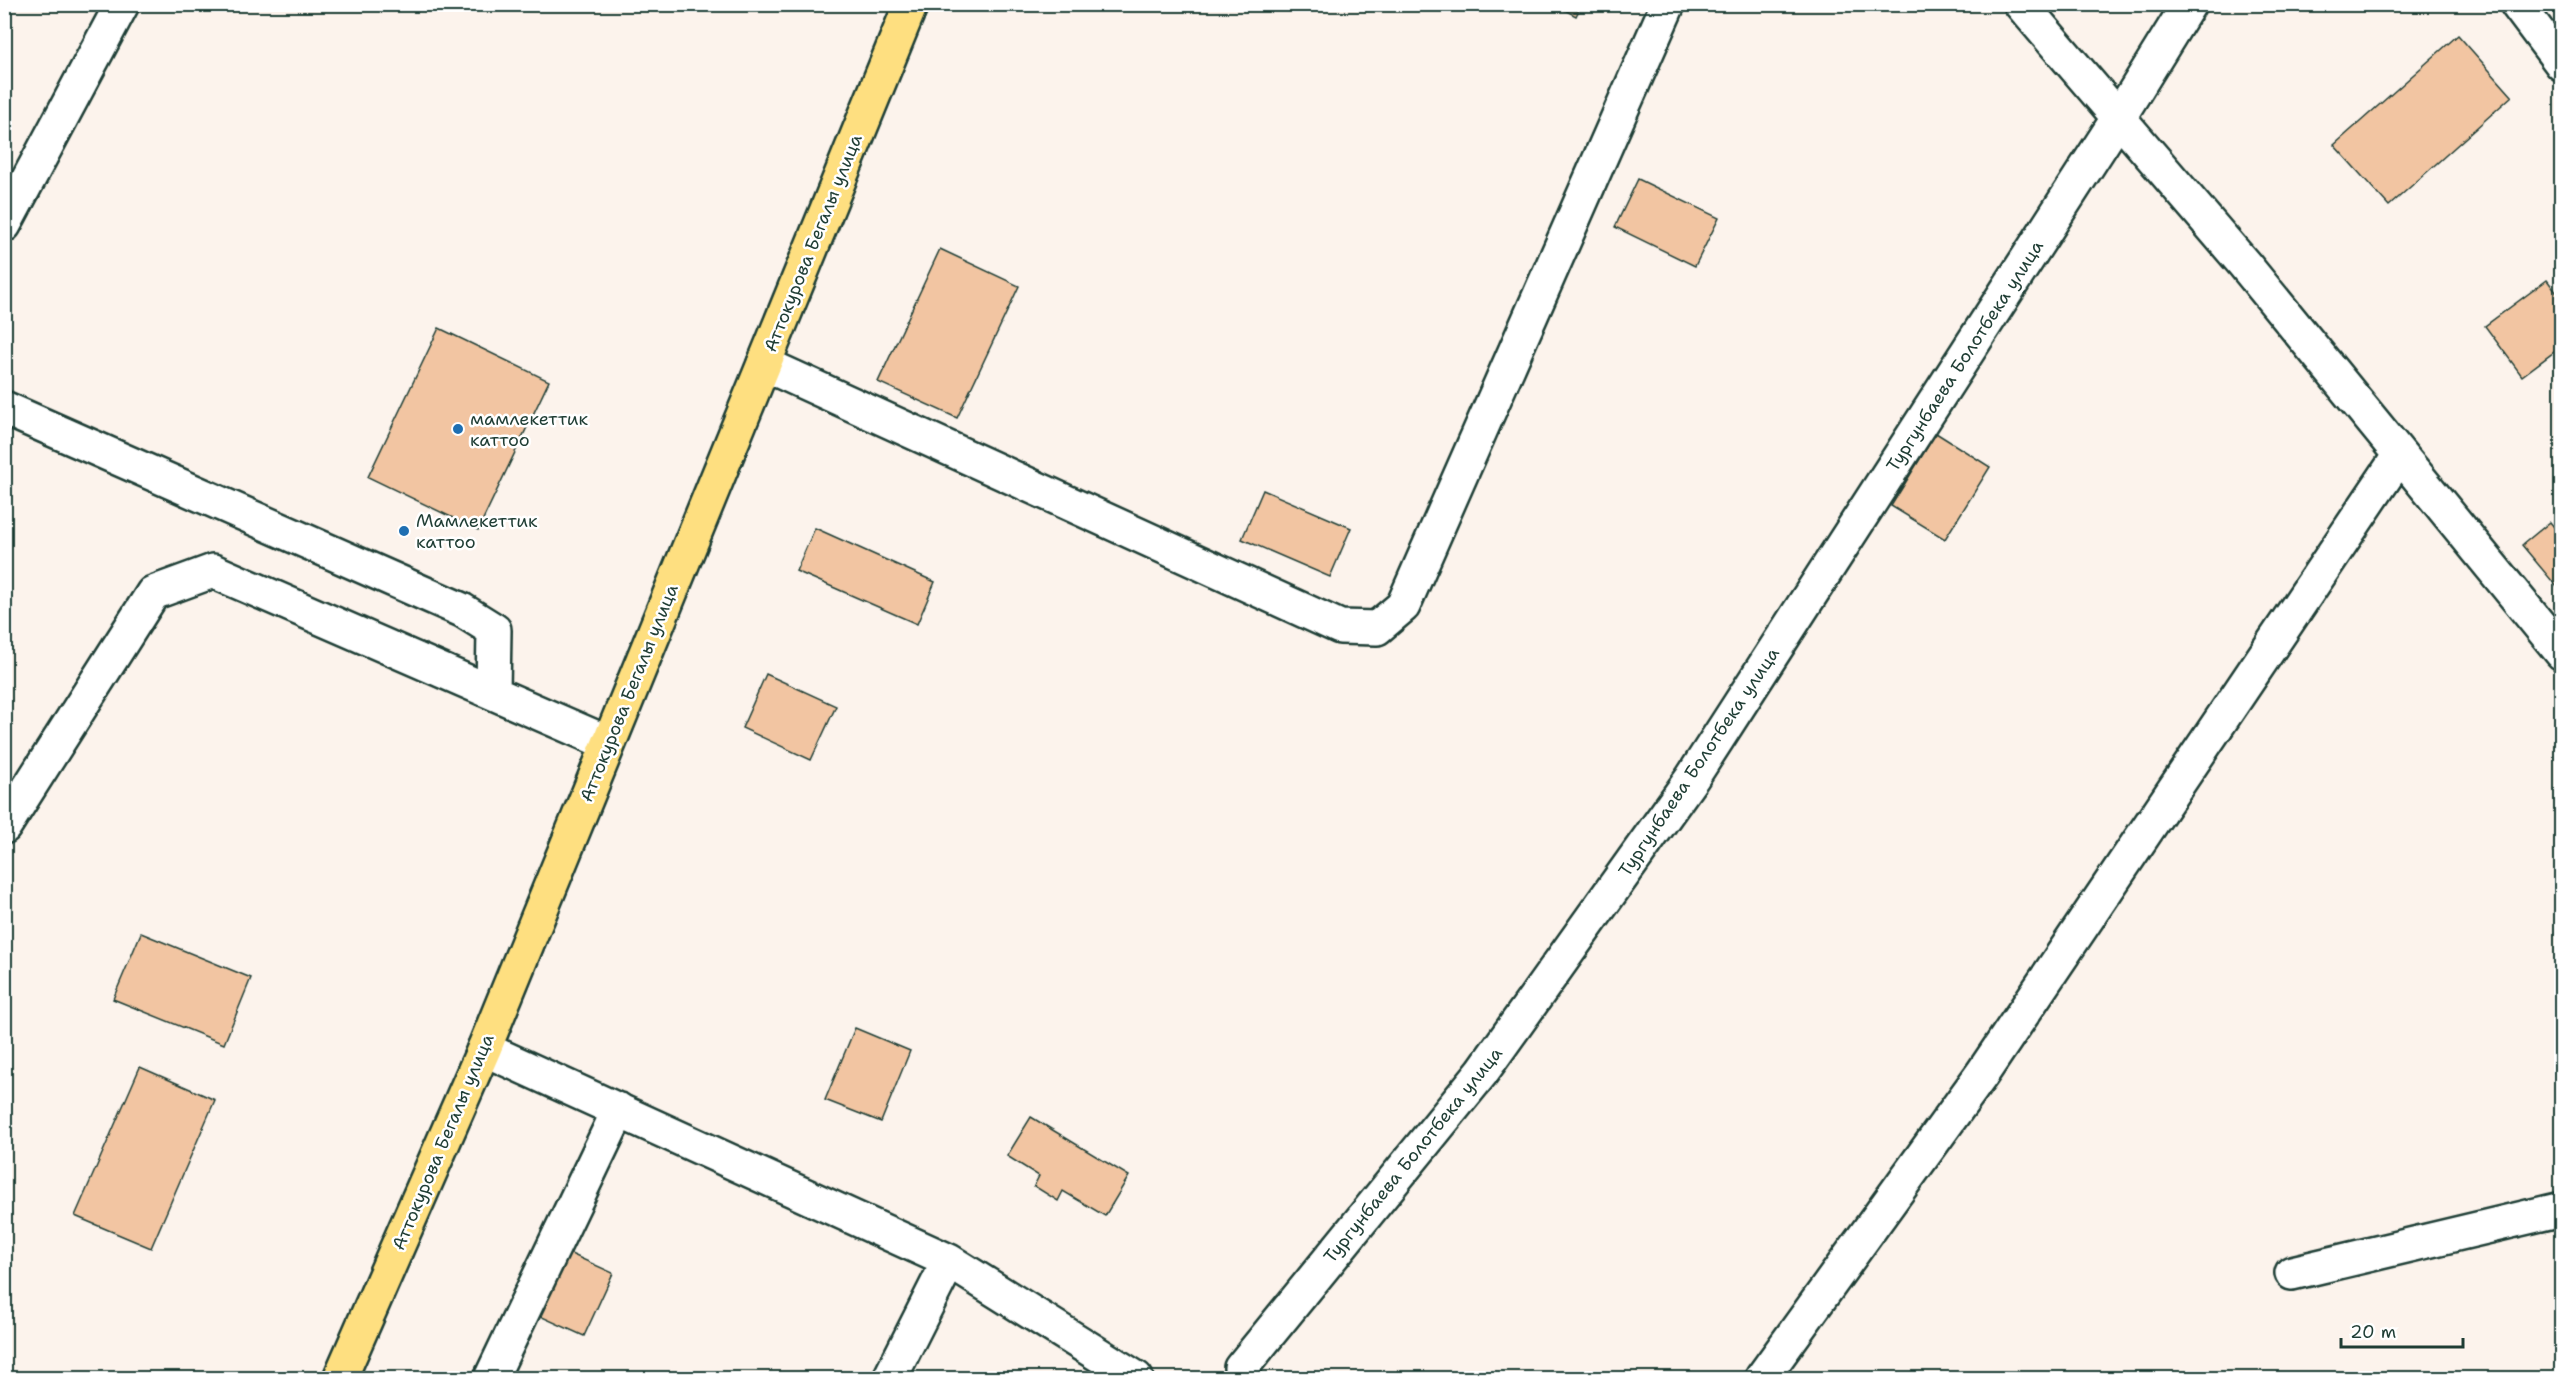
<svg xmlns="http://www.w3.org/2000/svg" width="2566" height="1383" font-family="'Shantell Sans',sans-serif">
	<style>
		.building { fill: #f2c5a2; stroke: #1f3d34; stroke-width: 1.5 }
		.lines { fill: none; stroke-linecap: round; stroke-linejoin: round }
		.minor-casing { stroke: #1f3d34; stroke-width: 38 }
		.major-casing { stroke: #1f3d34; stroke-width: 38 }
		.minor { stroke: #fff; stroke-width: 33 }
		.major { stroke: #fedf80; stroke-width: 33 }
		.poi-dot { fill: #1f6fb2; stroke: #fff; stroke-width: 2 }
		.labels { text-anchor: middle; stroke-width: 5; stroke-linejoin: round; paint-order: stroke }
		.street-label { font-size: 18px; fill: #1f3d34; stroke: #fff }
		.poi-label { font-size: 18px; fill: #1f3d34; stroke: #fff; text-anchor: start }
	</style>
	<rect width="100%" height="100%" fill="#fcf3ec"/>
	<filter id="ink" filterUnits="userSpaceOnUse"><feTurbulence type="fractalNoise" baseFrequency=".0167" numOctaves="2"/><feDisplacementMap in="SourceGraphic" scale="12" xChannelSelector="R" yChannelSelector="G"/><feConvolveMatrix kernelMatrix="1 2 1 2 8 2 1 2 1" color-interpolation-filters="sRGB"/></filter>
	<g filter="url(#ink)">
		<!-- building -->
		<path class="building" d="M1553 4H1582L1576 16Z
			M2458 35 2512 96 2389 206 2334 145Z
			M1638 179 1719 218 1695 266 1615 227Z
			M940 249 1019 286 957 418 878 382Z
			M2547 280 2562 300V346L2522 376 2485 326Z
			M439 328 549 381 478 530 368 477Z
			M1936 433 1990 467 1945 539 1891 506Z
			M1263 490 1351 528 1330 577 1242 539Z
			M2550 522 2562 537V593L2522 545Z
			M815 528 935 582 917 624 796 571Z
			M766 674 836 706 811 760 742 728Z
			M141 933 251 978 224 1044 113 999Z
			M855 1028 910 1051 881 1122 825 1100Z
			M140 1067 215 1100 151 1248 75 1216Z
			M1031 1117 1129 1176 1105 1216 1063 1191 1058 1201 1034 1186 1039 1176 1007 1156Z
			M560 1249 613 1273 584 1336 531 1312Z"/>
		<g class="lines">
			<defs>
				<path id="minor" d="M2021 4 2245 265 2562 653
					M2517 4 2562 64
					M4 225 122 4
					M764 364 1340 627 1377 628 1403 606 1668 4
					M4 408 462 610 494 630 493 692
					M4 827 153 593 213 571 608 743
					M484 1049 949 1261 1136 1378
					M2292 1273 2562 1209
					M491 1378 619 1110
					M890 1378 949 1261
					M1242 1378 1241 1368 1482 1072 1692 778 2119 117 2189 4
					M1762 1378 1982 1074 2400 455"/>
				<path id="major" d="M340 1378 484 1049 911 4"/>
			</defs>
			<!-- minor casing -->
			<use href="#minor" class="minor-casing"/>
			<!-- major casing -->
			<use href="#major" class="major-casing"/>
			<!-- minor -->
			<use href="#minor" class="minor"/>
			<!-- major -->
			<use href="#major" class="major"/>
		</g>
	</g>
	<!-- markers -->
	<g class="poi-dot">
		<circle cx="458" cy="429" r="6"/>
		<circle cx="404" cy="531" r="6"/>
	</g>
	<g class="labels">
		<!-- street labels -->
		<g class="street-label">
			<text transform="translate(813 243) rotate(-68)" y="6">Аттокурова Бегалы улица</text>
			<text transform="translate(1965 356) rotate(-57)" y="6">Тургунбаева Болотбека улица</text>
			<text transform="translate(629 693) rotate(-68)" y="6">Аттокурова Бегалы улица</text>
			<text transform="translate(1699 762) rotate(-56)" y="6">Тургунбаева Болотбека улица</text>
			<text transform="translate(443 1142) rotate(-67)" y="6">Аттокурова Бегалы улица</text>
			<text transform="translate(1413 1155) rotate(-51)" y="6">Тургунбаева Болотбека улица</text>
		</g>
		<!-- poi labels -->
		<g class="poi-label">
			<text x="470" y="425">мамлекеттик<tspan x="470" dy="21">каттоо</tspan></text>
			<text x="416" y="527">Мамлекеттик<tspan x="416" dy="21">каттоо</tspan></text>
		</g>
	</g>
	<!-- margin -->
	<rect width="2566" height="1383" fill="none" stroke="#fff" stroke-width="24"/>
	<rect x="12" y="12" width="2542" height="1359" fill="none" stroke="#1f3d34" stroke-width="2" filter="url(#ink)"/>
	<!-- scale -->
	<path d="M2341 1338v9h122v-9" fill="none" stroke="#1f3d34" stroke-width="3"/>
	<text x="2350" y="1338" font-size="18" fill="#1f3d34" stroke="#ffffff" stroke-width="4.5" paint-order="stroke">20 m</text>
</svg>
